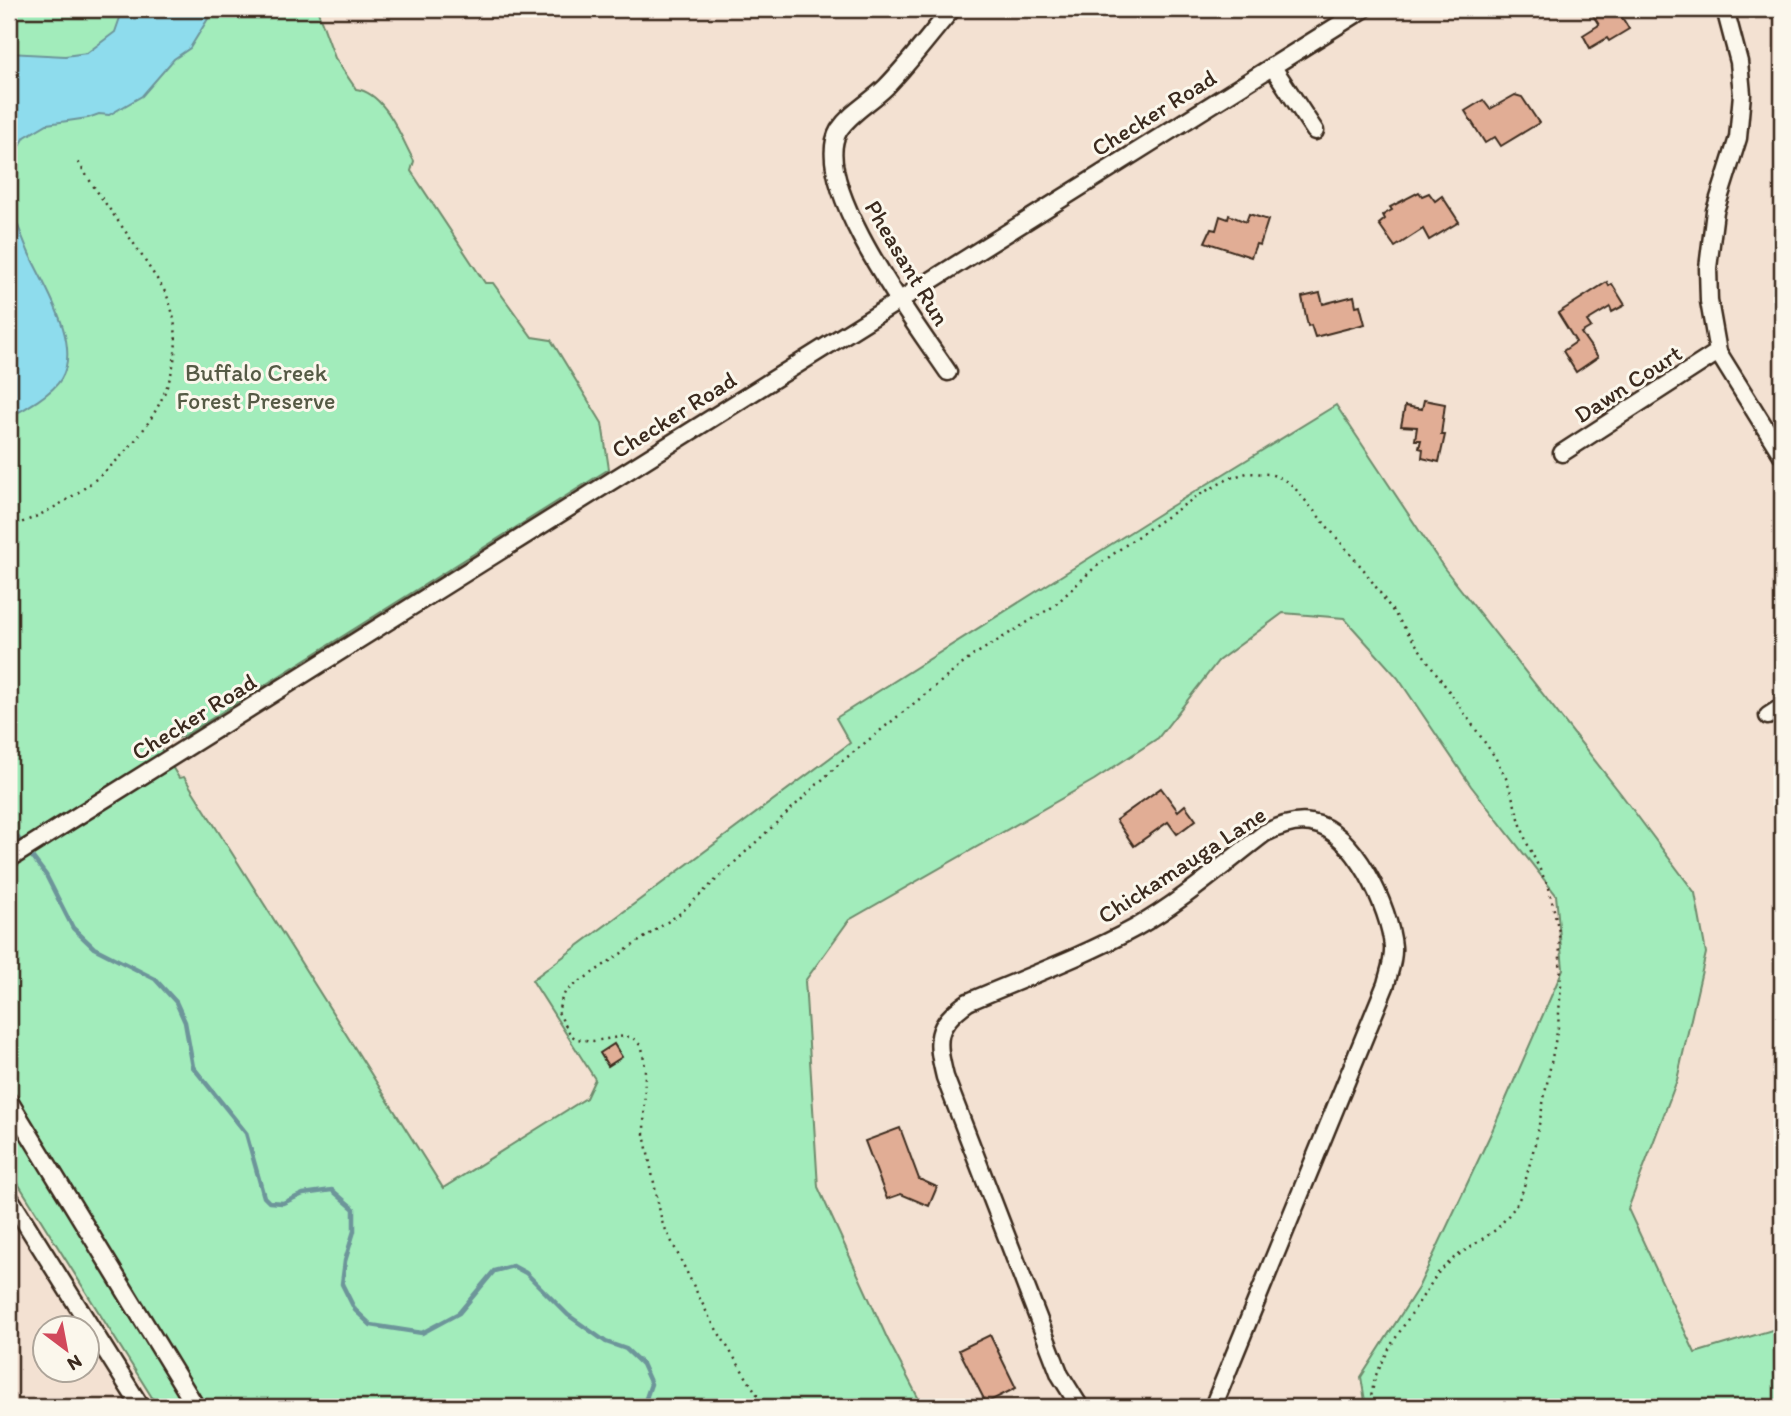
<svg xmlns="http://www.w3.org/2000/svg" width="1791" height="1416" font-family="Itim,sans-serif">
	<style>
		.green { fill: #a2ecbb; stroke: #6e8b6c; stroke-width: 2 }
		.water { fill: #8edced; stroke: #6d959a; stroke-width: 2 }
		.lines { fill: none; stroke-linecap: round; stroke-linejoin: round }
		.stream { stroke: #6d959a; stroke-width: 4.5 }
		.building { fill: #e1ad95; stroke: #3b2a1e; stroke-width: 2 }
		.minor-casing { stroke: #3b2a1e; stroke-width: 21 }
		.path { stroke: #3b2a1e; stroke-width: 2.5; stroke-dasharray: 2 5; stroke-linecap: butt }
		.minor { stroke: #fbf7ec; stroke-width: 16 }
		.labels { text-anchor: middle; stroke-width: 6; stroke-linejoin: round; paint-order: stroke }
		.street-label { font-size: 24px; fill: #3b2a1e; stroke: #fbf7ec }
		.park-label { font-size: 24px; fill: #555a45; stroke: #fbf7ec }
	</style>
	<rect width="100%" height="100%" fill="#f3e1d2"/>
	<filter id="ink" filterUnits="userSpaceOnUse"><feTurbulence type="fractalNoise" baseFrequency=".0143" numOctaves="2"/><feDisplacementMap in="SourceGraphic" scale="14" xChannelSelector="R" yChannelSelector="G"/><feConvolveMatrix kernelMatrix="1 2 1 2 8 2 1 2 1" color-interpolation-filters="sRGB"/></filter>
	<g filter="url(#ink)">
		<!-- green -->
		<path class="green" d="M9 9H317L335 58 356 89C386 93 401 138 414 161L411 171 485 283H493L532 337 551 340 602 423 609 469 184 736 158 744 179 778 184 777 443 1188 586 1098 595 1079 532 980 850 743 836 718 1170 507 1336 405 1444 568 1621 794 1695 893 1706 953 1677 1080 1628 1209 1695 1353 1782 1327V1407H1366L1361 1377 1418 1288 1492 1131 1563 969 1556 895 1471 786 1398 678 1344 618 1283 613 1218 661 1158 738 1094 780 849 920 805 981 818 1187 887 1338 923 1407H158L9 1169Z"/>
		<!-- water -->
		<path class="water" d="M123 9H214L190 48 174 59 142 96 109 115 99 114 88 118 47 124 25 137 9 164V53L65 56 87 53 115 32Z
			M9 189C11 211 20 231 28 251 42 283 83 343 61 379 53 393 24 410 9 417Z"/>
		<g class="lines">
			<!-- stream -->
			<path class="stream" d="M9 826 46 875 73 928 94 948 155 979 176 1002 185 1022 193 1067 246 1133 264 1197 269 1202 283 1203 303 1194 332 1190 354 1209V1231L345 1261 342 1284 355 1310 371 1325 422 1333 459 1313 494 1271 513 1266 526 1273 568 1315 606 1342 626 1349 642 1364 651 1384 643 1407"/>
		</g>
		<!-- building -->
		<path class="building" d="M1596 9H1617L1629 29 1609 41 1607 38 1590 48 1583 35 1599 25 1591 12Z
			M1515 95 1522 97 1539 123 1501 146 1495 137 1485 143 1465 111 1483 100 1490 109Z
			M1419 192 1422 196 1429 193 1435 201 1442 196 1459 222 1429 240 1423 229 1395 247 1379 224 1385 219 1383 215 1392 210 1390 207Z
			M1249 214 1268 220 1260 245 1256 244 1251 257 1205 242 1211 229 1216 230 1220 216 1228 219 1229 215 1246 222Z
			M1607 282 1609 286 1612 284 1625 305 1612 312 1610 307 1587 321 1591 327 1581 333 1598 357 1576 372 1563 351 1576 342 1558 313Z
			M1320 293 1323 304 1354 296 1356 306 1360 305 1365 324 1315 337 1311 325 1308 326 1302 297Z
			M1424 400 1445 404 1441 435H1445L1439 462 1422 458 1423 449 1419 448 1421 440H1415L1417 427 1401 426 1405 406 1422 409Z
			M1161 788 1178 811 1185 805 1196 820 1177 834 1168 822 1134 846 1116 820Z
			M614 1044 622 1057 608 1066 600 1053Z
			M900 1128 919 1179 937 1187 929 1206 901 1194 887 1199 865 1141Z
			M990 1335 1016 1388 986 1403 959 1350Z"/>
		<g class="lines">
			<defs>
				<path id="minor" d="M1725 9 1739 62 1742 94 1738 138 1715 211 1708 268 1709 301 1718 352 1782 455
					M1272 66 1315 131
					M948 372C917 326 808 183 839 130 851 112 871 102 886 87 910 62 930 35 952 9
					M1562 453 1718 352
					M1768 716 1782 707
					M9 859 1364 9
					M9 1101 196 1407
					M9 1197 141 1407
					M1080 1407 1060 1375 945 1077C936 1040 934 1026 968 1002 1024 978 1082 957 1135 928 1181 902 1223 865 1265 833 1279 826 1295 820 1311 823 1354 829 1390 909 1393 947 1394 960 1389 972 1386 984L1213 1407"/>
			</defs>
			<!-- minor casing -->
			<use href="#minor" class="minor-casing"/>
			<!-- path -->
			<path class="path" d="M77 16 78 9
				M9 527C96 500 208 397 167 296 162 285 154 275 147 264 125 228 97 195 76 158
				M765 1407 710 1319 662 1222 644 1134 645 1067 642 1047 633 1038 625 1036 594 1041 576 1039 570 1034 558 1012 562 998 566 991 682 912 840 763 974 655 1054 606 1093 569 1135 538 1199 495 1230 478 1247 473 1270 474 1281 478 1293 486 1364 570 1495 757 1507 780 1526 841 1549 888 1559 932 1561 985 1558 1027 1536 1140 1523 1190 1516 1206 1497 1229 1454 1258 1438 1273 1391 1345 1375 1377 1369 1407"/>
			<!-- minor -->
			<use href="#minor" class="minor"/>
		</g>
	</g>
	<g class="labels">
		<!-- street labels -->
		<g class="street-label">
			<text transform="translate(1154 113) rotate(-32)" y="8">Checker Road</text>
			<text transform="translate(907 263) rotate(59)" y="8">Pheasant Run</text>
			<text transform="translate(1628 384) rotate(-33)" y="8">Dawn Court</text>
			<text transform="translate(674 415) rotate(-32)" y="8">Checker Road</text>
			<text transform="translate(194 717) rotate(-32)" y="8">Checker Road</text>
			<text transform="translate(1182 865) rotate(-33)" y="8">Chickamauga Lane</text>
		</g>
		<!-- park labels -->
		<g class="park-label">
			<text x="256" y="381">Buffalo Creek<tspan x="256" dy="28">Forest Preserve</tspan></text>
		</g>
	</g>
	<!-- margin -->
	<rect width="1791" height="1416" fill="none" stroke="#fbf7ec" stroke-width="35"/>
	<rect x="18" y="18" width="1756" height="1381" fill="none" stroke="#3b2a1e" stroke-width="2.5" filter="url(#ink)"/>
	<!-- north arrow -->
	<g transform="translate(66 1349) rotate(148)"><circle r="33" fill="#fbf7ec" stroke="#aea59a" stroke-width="2"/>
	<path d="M0-5L12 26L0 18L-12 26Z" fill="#d1495b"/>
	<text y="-10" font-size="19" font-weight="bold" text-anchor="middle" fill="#3b2a1e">N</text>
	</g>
</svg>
